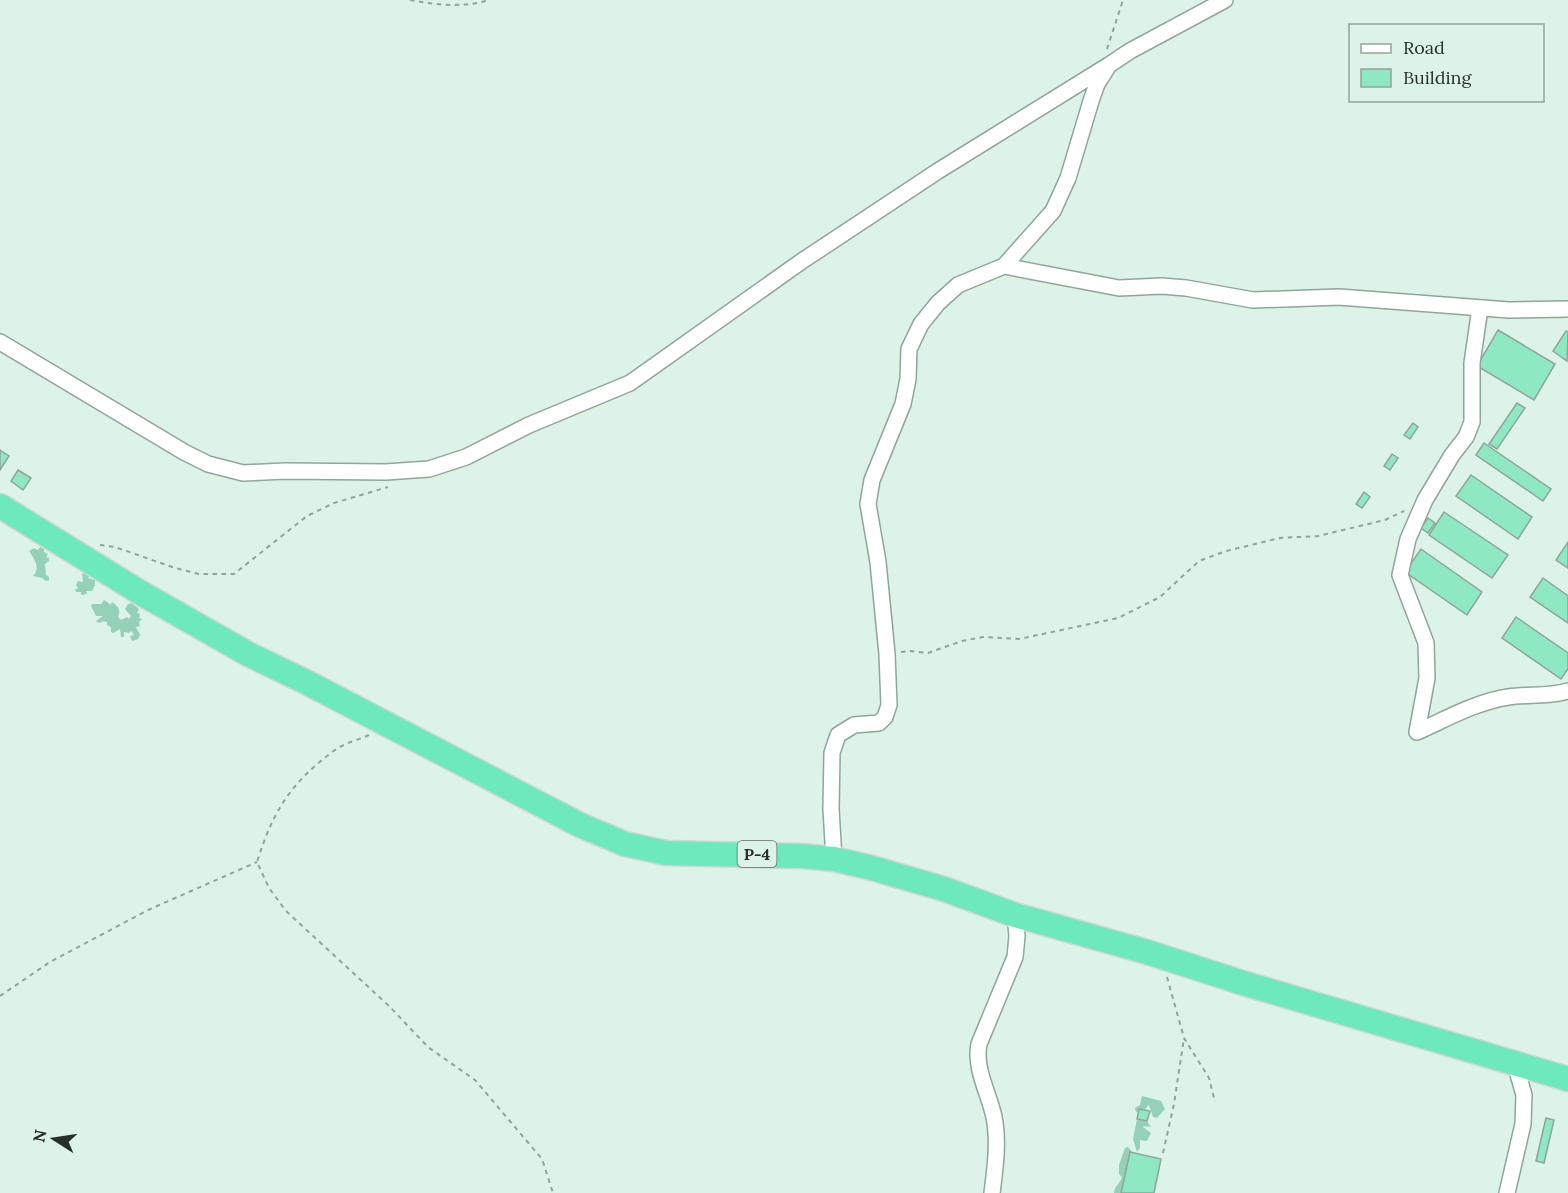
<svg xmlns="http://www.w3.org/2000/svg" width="1568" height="1193" font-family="Lora,serif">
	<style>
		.green { fill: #94d1b6 }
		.building { fill: #8ee8c2; stroke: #8fa59b; stroke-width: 1.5 }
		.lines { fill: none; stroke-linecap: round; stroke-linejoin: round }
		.minor-casing { stroke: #90a59b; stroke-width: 18 }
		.trunk-casing { stroke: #d4d5d5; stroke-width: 27 }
		.path { stroke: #91a39b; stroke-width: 2; stroke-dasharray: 4.5 4.5; stroke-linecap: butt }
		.minor { stroke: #fff; stroke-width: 15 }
		.trunk { stroke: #6ceabe; stroke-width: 24 }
		.labels { text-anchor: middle; stroke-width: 5; stroke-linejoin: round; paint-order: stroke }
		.shield { fill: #dcf3e8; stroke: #5d6a64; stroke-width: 1.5 }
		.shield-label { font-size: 16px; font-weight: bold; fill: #262f2b }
	</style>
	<rect width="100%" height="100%" fill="#dcf3e8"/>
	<!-- green -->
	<path class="green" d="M40 547 44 549V552L48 554 46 557 49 558V561L45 564 46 575 49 577V580L46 581 42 578 33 576C41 568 34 558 29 551L34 548 38 550Z
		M87 572 90 576 88 578 95 580V585L92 591H86L87 594 81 595V592H76L75 590 78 588 76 585 78 581 83 582 82 574Z
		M104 600 111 605 112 602C119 607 121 610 118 617L121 620 127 617 129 619 131 616 125 609 128 604 132 603 139 609 137 613 140 614 139 618 142 619 139 622 140 626 136 627 140 635 138 639 132 641 130 636 134 635 131 631 129 633 124 632V637H121L120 629 113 633 111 632V627L107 625V622L103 621 100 623 97 622 96 621 103 616H96L91 606 92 604H101Z
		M1142 1096 1161 1101 1165 1109 1157 1118 1153 1117 1149 1105 1143 1111 1136 1112 1135 1108 1140 1105Z
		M1137 1119 1147 1121 1151 1127 1143 1126V1127L1151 1133 1147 1141 1140 1140V1148L1137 1152 1133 1139Z
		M1128 1147 1133 1153 1128 1193H1114C1115 1185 1120 1184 1122 1177L1119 1174V1165L1125 1148Z"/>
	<!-- building -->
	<path class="building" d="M1498 330 1555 364 1534 400 1477 366Z
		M1566 331 1568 332 1567 361 1553 351Z
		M1517 403 1525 408 1497 449 1489 444Z
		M1413 423 1418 427 1410 439 1404 435Z
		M1484 443 1551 489 1543 501 1476 455Z
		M0 450 9 456 0 470Z
		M1392 454 1398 458 1390 470 1384 466Z
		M18 470 31 478 23 490 11 481Z
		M1471 475 1532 517 1518 539 1456 496Z
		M1364 492 1370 497 1362 508 1356 504Z
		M1444 512 1508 555 1492 578 1429 535Z
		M1428 518 1435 523 1428 533 1421 528Z
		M1568 542V568L1556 560Z
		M1421 549 1482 592 1467 615 1405 572Z
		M1543 578 1568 596V623L1530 597Z
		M1516 617 1568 653V669L1561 679 1502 638Z
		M1139 1109 1150 1111 1147 1121 1137 1119Z
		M1546 1118 1554 1120 1544 1163 1536 1161Z
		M1130 1152 1161 1159 1154 1193H1121Z"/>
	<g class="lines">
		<defs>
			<path id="minor" d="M1004 266 1053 211 1068 178 1091 101 1097 84 1109 65 1130 51 1225 0
				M0 342 184 452 208 464 243 473 285 471 386 472 429 469 466 457 529 425 630 383 802 261 938 171 1109 65
				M1417 732 1427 678 1426 643 1400 575 1408 539 1425 500 1452 455 1466 437 1472 422V363L1480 308
				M1417 732C1446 719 1476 702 1508 697 1528 694 1548 697 1568 691
				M834 859 831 809 832 753 838 735 854 725 879 723 885 717 889 705 887 654 878 562 868 504 872 480 903 404 908 379 909 349 921 324 938 303 958 285 1004 266 1119 288 1162 286 1186 288 1253 300 1339 297 1509 310 1568 309
				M992 1193C995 1169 999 1142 994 1117 989 1093 974 1069 979 1044L1015 957 1017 936 1015 915
				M1507 1193 1523 1124 1524 1095 1515 1064"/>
			<path id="trunk" d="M0 506 141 593 248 654 306 682 580 825 625 844 666 853 801 856 834 859 872 868 944 889 1015 915 1147 952 1243 983 1568 1079"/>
		</defs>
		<!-- minor casing -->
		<use href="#minor" class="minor-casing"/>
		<!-- trunk casing -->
		<use href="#trunk" class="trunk-casing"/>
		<!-- path -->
		<path class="path" d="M410 0C436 5 463 8 489 0
			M1107 49 1123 0
			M100 545 115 547 175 568 199 574H234L307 516 334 503 388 487
			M901 652 910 651 928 653 962 641 983 637 1019 639 1118 618 1160 597 1199 561 1226 551 1280 538 1318 536 1385 520 1404 511
			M369 735C358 740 345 743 335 750 291 782 273 811 257 862L269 888 286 911 389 1006 428 1047 475 1080 542 1159 553 1193
			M1167 977 1184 1038 1209 1078 1215 1102
			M0 996 50 962 148 910 257 862
			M1163 1153 1174 1104 1184 1038"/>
		<!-- minor -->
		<use href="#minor" class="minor"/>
		<!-- trunk -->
		<use href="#trunk" class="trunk"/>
	</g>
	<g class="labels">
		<!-- shield labels -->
		<rect class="shield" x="737.5" y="841" width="39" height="26" rx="4.5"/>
		<g class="shield-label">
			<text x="757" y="860">P-4</text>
		</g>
	</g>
	<!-- legend -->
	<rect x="1349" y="24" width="195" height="78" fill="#dcf3e8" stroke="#93a59c" stroke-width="1.5"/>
	<rect x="1361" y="44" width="30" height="9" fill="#ffffff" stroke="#93a59c" stroke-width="1.5"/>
	<text x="1403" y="54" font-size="18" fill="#262f2b">Road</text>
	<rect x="1361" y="69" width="30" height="18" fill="#8ee8c2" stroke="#93a59c" stroke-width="1.5"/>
	<text x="1403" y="84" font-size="18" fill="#262f2b">Building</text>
	<!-- north arrow -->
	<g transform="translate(54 1139) rotate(282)" stroke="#dcf3e8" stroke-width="4.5" paint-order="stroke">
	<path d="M0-4.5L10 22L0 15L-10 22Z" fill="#262f2b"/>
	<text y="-9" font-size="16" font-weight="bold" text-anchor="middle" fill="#262f2b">N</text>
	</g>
</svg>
